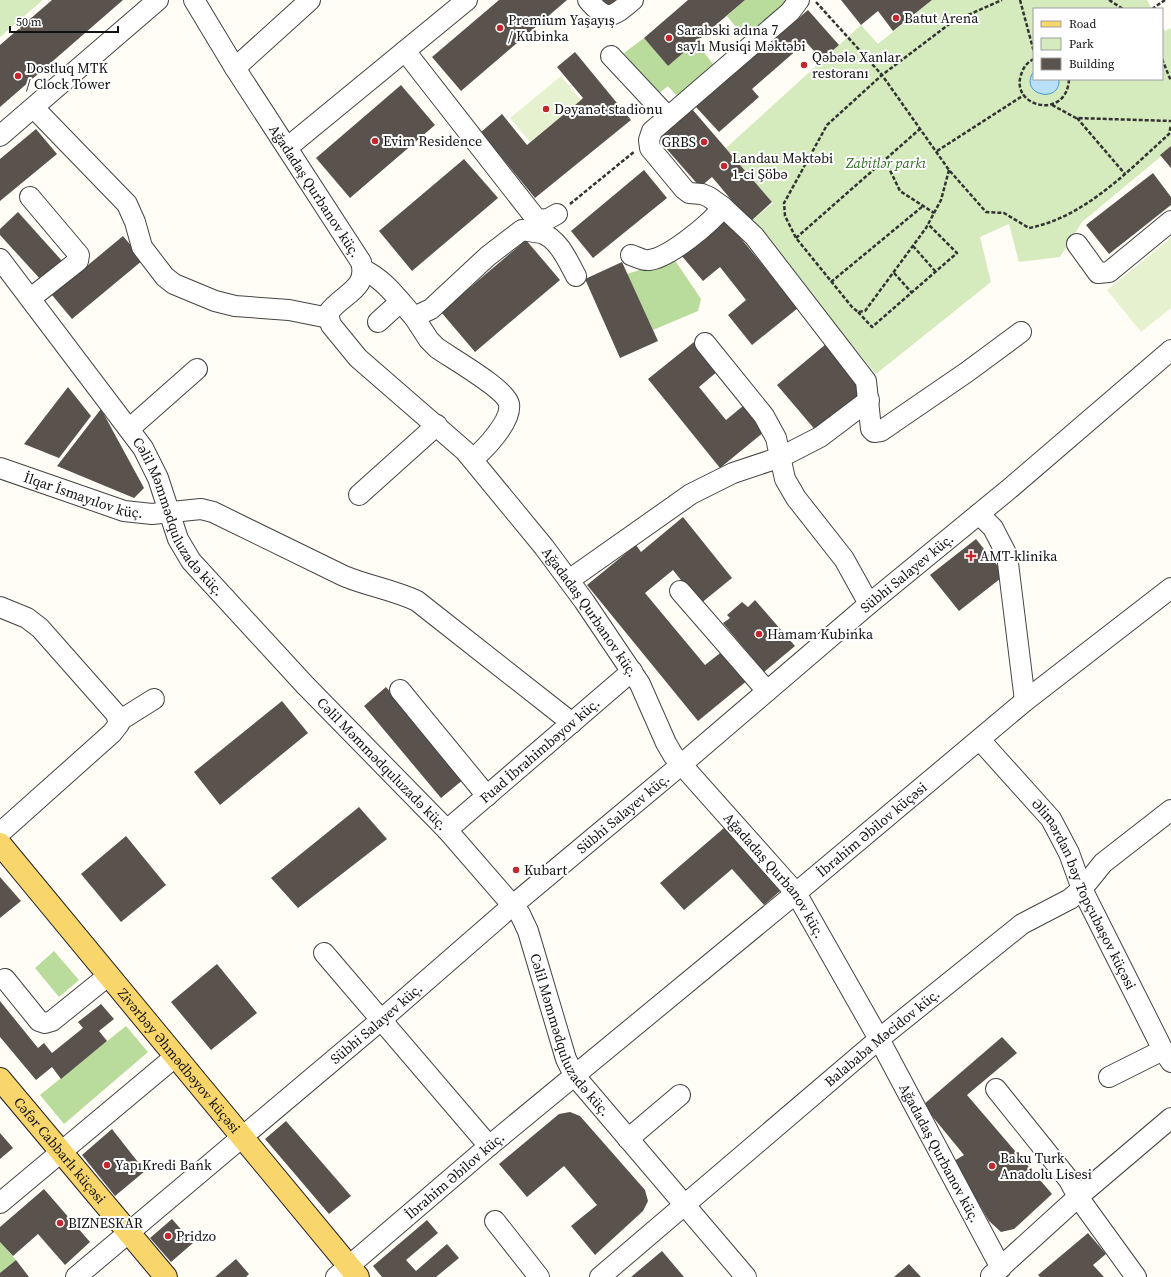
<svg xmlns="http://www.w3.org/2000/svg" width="1171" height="1277" font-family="'Source Serif 4',serif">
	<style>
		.green { fill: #d5ebbd }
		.forest { fill: #b9dc9c }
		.pitch { fill: #e6f2cf }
		.water { fill: #b9e0f7; stroke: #3f96cf }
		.building { fill: #5a524d }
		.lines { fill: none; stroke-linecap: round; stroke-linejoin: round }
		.minor-casing { stroke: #444; stroke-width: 22 }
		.major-casing { stroke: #222; stroke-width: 24 }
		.path { stroke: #333; stroke-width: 2.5; stroke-dasharray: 4 2; stroke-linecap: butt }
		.minor { stroke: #fff; stroke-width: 20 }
		.major { stroke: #f9d66b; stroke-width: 22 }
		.poi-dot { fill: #c4262e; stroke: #fff; stroke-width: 1.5 }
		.labels { text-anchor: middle; stroke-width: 4; stroke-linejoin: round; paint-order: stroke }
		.poi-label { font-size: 14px; fill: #111; stroke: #fff; text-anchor: start }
		.park-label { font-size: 14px; font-style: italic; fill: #2f6b1f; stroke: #fff }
		.street-label { font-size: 14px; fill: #111; stroke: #fff }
	</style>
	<rect width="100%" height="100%" fill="#fffdf5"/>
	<!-- green -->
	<path class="green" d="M0 0H43L0 37Z
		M932 0H1147L1152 9H1034V79H1162V27L1165 31 1171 28V148L1082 222 1060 257 1019 262 1009 224 980 237 991 282 876 374 750 222 773 203 726 148 861 25 878 44Z"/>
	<!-- forest -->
	<path class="forest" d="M745 0H785L782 9 745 38 727 16Z
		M644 38 668 66 696 42 713 64 677 96 668 86 657 95 624 53Z
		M674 259 701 299 698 311 653 330 627 274Z
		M54 951 79 980 59 997 35 968Z
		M126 1026 148 1052 64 1124 40 1095Z
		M0 1242 16 1260 0 1273Z"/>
	<!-- pitch -->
	<path class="pitch" d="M561 76 581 100 530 142 510 118Z
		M1171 238V308L1141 332 1107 290Z"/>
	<!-- water -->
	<path class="water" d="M1034 71V79H1059C1061 105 1017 95 1034 71Z"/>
	<!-- building -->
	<path class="building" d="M52 0H123L0 107V45Z
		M499 0H567L461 91 432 57Z
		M600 0H616L607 8Z
		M688 0H745L668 66 644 38Z
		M841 0H932L893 31 878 11 861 25Z
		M808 10 839 45 822 60 806 42 752 89 759 97 719 132 696 107Z
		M575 52 631 120 535 198 481 132 502 114 527 145 581 100 583 98 557 67Z
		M401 85 435 125 350 198 316 158Z
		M692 109 772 202 750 222 712 177 700 187 658 139Z
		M36 129 57 154 0 201V159Z
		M1171 146V168L1160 155Z
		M464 159 498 198 412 271 379 231Z
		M644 170 667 198 593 258 571 231Z
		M1153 173 1171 197V205L1109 254 1086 225Z
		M18 212 63 262 42 281 0 235V229Z
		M725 219 798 308 752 345 728 315 746 300 720 267 703 281 681 255Z
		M123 236 143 260 72 319 52 295Z
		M526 240 560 280 475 352 441 312Z
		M622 262 658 341 620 358 585 279Z
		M694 342 718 371 699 387 726 420 743 406 764 432 720 468 648 379Z
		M826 344 866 391 817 432 777 385Z
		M68 387 91 416 59 458 24 444Z
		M101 409 144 488 134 498 57 466Z
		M683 517 732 578 700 604 673 570 645 593 705 665 724 650 748 680 698 721 587 585 636 545 641 552Z
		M976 539 1005 575 959 611 930 575Z
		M755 600 795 646 764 672 723 623 730 618 727 615 742 602 748 607Z
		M386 687 464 779 441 798 364 706Z
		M282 701 308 733 220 805 194 772Z
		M359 807 387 839 298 908 271 878Z
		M724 828 780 891 764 905 732 869 684 910 660 883Z
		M126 836 166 885 121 922 81 874Z
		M0 877 21 901 0 918Z
		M217 964 257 1013 211 1050 171 1002Z
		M0 1001 38 1048 44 1043 52 1053 83 1028 78 1022 101 1004 114 1019 99 1031 107 1041 61 1079 52 1067 36 1080 0 1037Z
		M1002 1037 1017 1053 967 1095 1052 1194 1014 1229 1001 1232 989 1221 954 1161 964 1155 923 1105Z
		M570 1112 580 1116 645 1190 648 1201 643 1211 595 1255 571 1226 597 1205 564 1166 527 1197 499 1164 559 1114Z
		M286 1121 351 1196 329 1214 265 1139Z
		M112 1129 145 1171 115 1196 82 1155Z
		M0 1133 13 1148 0 1159Z
		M44 1189 90 1242 65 1265 38 1234 13 1256 0 1242V1227Z
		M172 1219 193 1243 171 1262 150 1238Z
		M427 1220 438 1233 406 1260 416 1271 447 1244 459 1258 436 1277H382L373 1266Z
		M1088 1233 1106 1254 1093 1265 1104 1277H1040L1038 1275Z
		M662 1251 684 1277H631Z
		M236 1259 249 1274 246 1277H215Z
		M16 1260 29 1277H0V1273Z
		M909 1264 921 1277H894Z"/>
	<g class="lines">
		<defs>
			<g id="minor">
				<path id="s1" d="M194 0 235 68 361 262C369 289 342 294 329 312V318L331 325 358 358 465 451 544 547 584 601 640 684 666 743 673 755 796 893 879 1039 1001 1268"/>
				<path d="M588 0C608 23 612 17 633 0"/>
				<path d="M799 0 790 12 652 131 649 140 650 148 684 189 689 193 702 194 709 197 723 207 754 236 866 381 871 429 874 432 881 431 967 372 1021 332"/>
				<path d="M405 51 537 220 548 219 557 214"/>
				<path d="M611 56 668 117"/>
				<path d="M235 68 310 0"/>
				<path d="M34 108 127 204 135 222 142 247 165 277 174 284 215 301 235 306 289 310 329 318"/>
				<path d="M0 136 158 0"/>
				<path d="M288 147 467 0"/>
				<path d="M30 197 79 255 78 261 31 298"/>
				<path d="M1077 244 1098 273 1109 272 1171 221"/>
				<path d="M631 255C637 257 644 261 649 260 669 258 711 223 723 207"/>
				<path id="s2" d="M0 259 143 448 158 478 178 539 191 561 305 685 447 830 520 914 528 931 566 1059 574 1075 746 1277"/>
				<path d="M364 270C385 280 398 299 414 317L431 309 488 256 522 230C528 231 535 232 541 233 558 238 568 261 576 276"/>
				<path d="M414 317 429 340 437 348C451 358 506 389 509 404 512 421 485 449 473 459"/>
				<path d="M378 322 400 302"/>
				<path d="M705 343 764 416 776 438 785 479 796 498 844 559 869 604"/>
				<path d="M129 429 197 369"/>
				<path id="s3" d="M0 468 124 511 152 514 201 509 213 512 344 576C368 586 394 590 417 601L572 723"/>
				<path d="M359 495 437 425"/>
				<path d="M979 514 993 528 1007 555 1025 701"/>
				<path d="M569 580 691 494 733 473 781 457 820 437 869 400"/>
				<path d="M680 591 767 691"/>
				<path d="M0 607 27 618 40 628 116 714 119 724 112 733 0 833"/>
				<path d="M400 690 487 796"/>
				<path d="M119 721 154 699"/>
				<path id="s4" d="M980 740 1051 819 1069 853 1082 889 1163 1050 1171 1062"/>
				<path id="s5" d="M447 830 632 671"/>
				<path d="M324 953 489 1146"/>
				<path d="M5 979 39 1021 45 1023 52 1021 109 975"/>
				<path d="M1109 1077 1163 1050"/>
				<path d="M996 1089 1069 1180 1078 1197 1136 1277"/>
				<path d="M628 1139 680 1095"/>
				<path d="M0 1203 176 1056"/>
				<path d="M495 1221 539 1277"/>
				<path d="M991 1276 1078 1197 1171 1118"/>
				<path id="s6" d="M76 1277 381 1020 513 905 682 764 869 604 1008 490 1171 350"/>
				<path id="s7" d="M336 1277 489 1146 796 893 1025 701 1171 588"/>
				<path id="s8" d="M600 1277 879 1039 1022 924 1070 899 1082 889 1103 863 1171 810"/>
			</g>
			<g id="major">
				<path id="s9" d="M0 844 358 1277"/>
				<path id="s10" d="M0 1079 166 1277"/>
			</g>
		</defs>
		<!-- minor casing -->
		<use href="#minor" class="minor-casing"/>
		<!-- major casing -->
		<use href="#major" class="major-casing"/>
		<!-- path -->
		<path class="path" d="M1020 0 1034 52
			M1109 0 1123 9
			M816 2 882 75 949 170 986 212 1004 213 1029 228C1085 217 1128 171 1169 134L1171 125
			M1152 9 1165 0
			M1034 59C1027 62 1023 68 1021 75 1010 107 1067 121 1069 79
			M1162 59 1171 81
			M1052 105 1076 118 1171 121
			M1077 118 1125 174
			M937 151 1024 95
			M885 160 900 191 934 213
			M949 170 941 200 926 228 865 311 858 312 852 307 796 238 785 216 784 203 827 125 882 75 952 22 1002 0
			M570 204 635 151
			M796 238 921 128
			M913 246 936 272
			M894 273 912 293
			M831 282 923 206
			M858 312 872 327 957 253 928 224"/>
		<!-- minor -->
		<use href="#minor" class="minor"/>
		<!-- major -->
		<use href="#major" class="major"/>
	</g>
	<!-- markers -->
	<g class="poi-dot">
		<circle cx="896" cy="18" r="4"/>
		<circle cx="500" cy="28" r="4"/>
		<circle cx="669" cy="38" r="4"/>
		<circle cx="804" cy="65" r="4"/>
		<circle cx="18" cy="76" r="4"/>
		<circle cx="546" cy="109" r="4"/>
		<circle cx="375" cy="141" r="4"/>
		<circle cx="704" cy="142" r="4"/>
		<circle cx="724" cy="166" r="4"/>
		<path d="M969 550h4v4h4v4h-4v4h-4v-4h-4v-4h4z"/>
		<circle cx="759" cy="634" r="4"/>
		<circle cx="516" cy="870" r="4"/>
		<circle cx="107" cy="1165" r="4"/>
		<circle cx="992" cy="1166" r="4"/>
		<circle cx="60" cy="1223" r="4"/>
		<circle cx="168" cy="1236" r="4"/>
	</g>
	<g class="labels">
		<!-- poi labels -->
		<g class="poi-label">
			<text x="904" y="23">Batut Arena</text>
			<text x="508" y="25">Premium Yaşayış<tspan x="508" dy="16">/ Kubinka</tspan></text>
			<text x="677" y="35">Sarabski adına 7<tspan x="677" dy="16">saylı Musiqi Məktəbi</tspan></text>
			<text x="812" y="62">Qəbələ Xanlar<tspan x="812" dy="16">restoranı</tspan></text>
			<text x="26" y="73">Dostluq MTK<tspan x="26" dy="16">/ Clock Tower</tspan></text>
			<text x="554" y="114">Dəyanət stadionu</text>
			<text x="383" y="146">Evim Residence</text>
			<text x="696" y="147" text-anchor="end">GRBS</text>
			<text x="732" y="163">Landau Məktəbi<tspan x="732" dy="16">1-ci Şöbə</tspan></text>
			<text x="980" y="561">AMT-klinika</text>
			<text x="767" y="639">Hamam Kubinka</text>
			<text x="524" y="875">Kubart</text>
			<text x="1000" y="1163">Baku Turk<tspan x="1000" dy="16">Anadolu Lisesi</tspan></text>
			<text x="115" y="1170">YapıKredi Bank</text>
			<text x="68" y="1228">BIZNESKAR</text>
			<text x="176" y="1241">Pridzo</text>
		</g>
		<!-- park labels -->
		<g class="park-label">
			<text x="886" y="168">Zabitlər parkı</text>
		</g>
		<!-- street labels -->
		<g class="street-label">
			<text dy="5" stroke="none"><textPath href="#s1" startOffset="226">Ağadadaş Qurbanov küç.</textPath></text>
			<text dy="5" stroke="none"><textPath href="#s3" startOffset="88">İlqar İsmayılov küç.</textPath></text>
			<text dy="5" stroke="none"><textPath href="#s2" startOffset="315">Cəlil Məmmədquluzadə küç.</textPath></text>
			<text dy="5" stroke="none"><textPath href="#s6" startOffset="1089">Sübhi Salayev küç.</textPath></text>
			<text dy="5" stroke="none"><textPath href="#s1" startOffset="776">Ağadadaş Qurbanov küç.</textPath></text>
			<text dy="5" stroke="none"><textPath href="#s5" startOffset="122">Fuad İbrahimbəyov küç.</textPath></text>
			<text dy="5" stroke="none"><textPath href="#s2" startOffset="639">Cəlil Məmmədquluzadə küç.</textPath></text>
			<text dy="5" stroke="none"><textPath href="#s6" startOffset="717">Sübhi Salayev küç.</textPath></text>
			<text dy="5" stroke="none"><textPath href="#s7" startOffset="698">İbrahim Əbilov küçəsi</textPath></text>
			<text dy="5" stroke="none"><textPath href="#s1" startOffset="1100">Ağadadaş Qurbanov küç.</textPath></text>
			<text dy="5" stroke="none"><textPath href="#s4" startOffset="188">Əlimərdan bəy Topçubaşov küçəsi</textPath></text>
			<text dy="5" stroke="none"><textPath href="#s6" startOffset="393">Sübhi Salayev küç.</textPath></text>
			<text dy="5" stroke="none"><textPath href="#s2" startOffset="975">Cəlil Məmmədquluzadə küç.</textPath></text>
			<text dy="5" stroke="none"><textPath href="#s8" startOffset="370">Balababa Məcidov küç.</textPath></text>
			<text dy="5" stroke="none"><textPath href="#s9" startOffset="281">Zivərbəy Əhmədbəyov küçəsi</textPath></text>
			<text dy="5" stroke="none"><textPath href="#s10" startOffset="93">Cəfər Cabbarlı küçəsi</textPath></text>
			<text dy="5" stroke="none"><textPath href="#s1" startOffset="1424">Ağadadaş Qurbanov küç.</textPath></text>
			<text dy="5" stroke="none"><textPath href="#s7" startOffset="156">İbrahim Əbilov küç.</textPath></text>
		</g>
	</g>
	<!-- legend -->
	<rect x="1033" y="8" width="130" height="72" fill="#ffffff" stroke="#a0a0a0"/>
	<rect x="1041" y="21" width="20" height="6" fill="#f9d66b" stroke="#a0a0a0"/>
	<text x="1069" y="28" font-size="12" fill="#111111">Road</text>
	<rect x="1041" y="38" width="20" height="12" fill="#d5ebbd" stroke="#a0a0a0"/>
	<text x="1069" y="48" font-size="12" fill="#111111">Park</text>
	<rect x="1041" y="58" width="20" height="12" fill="#5a524d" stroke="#a0a0a0"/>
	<text x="1069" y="68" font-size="12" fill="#111111">Building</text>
	<!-- scale -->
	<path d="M10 26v6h108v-6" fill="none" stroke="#111111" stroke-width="2"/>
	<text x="16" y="26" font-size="12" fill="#111111" stroke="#ffffff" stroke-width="3" paint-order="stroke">50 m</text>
</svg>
